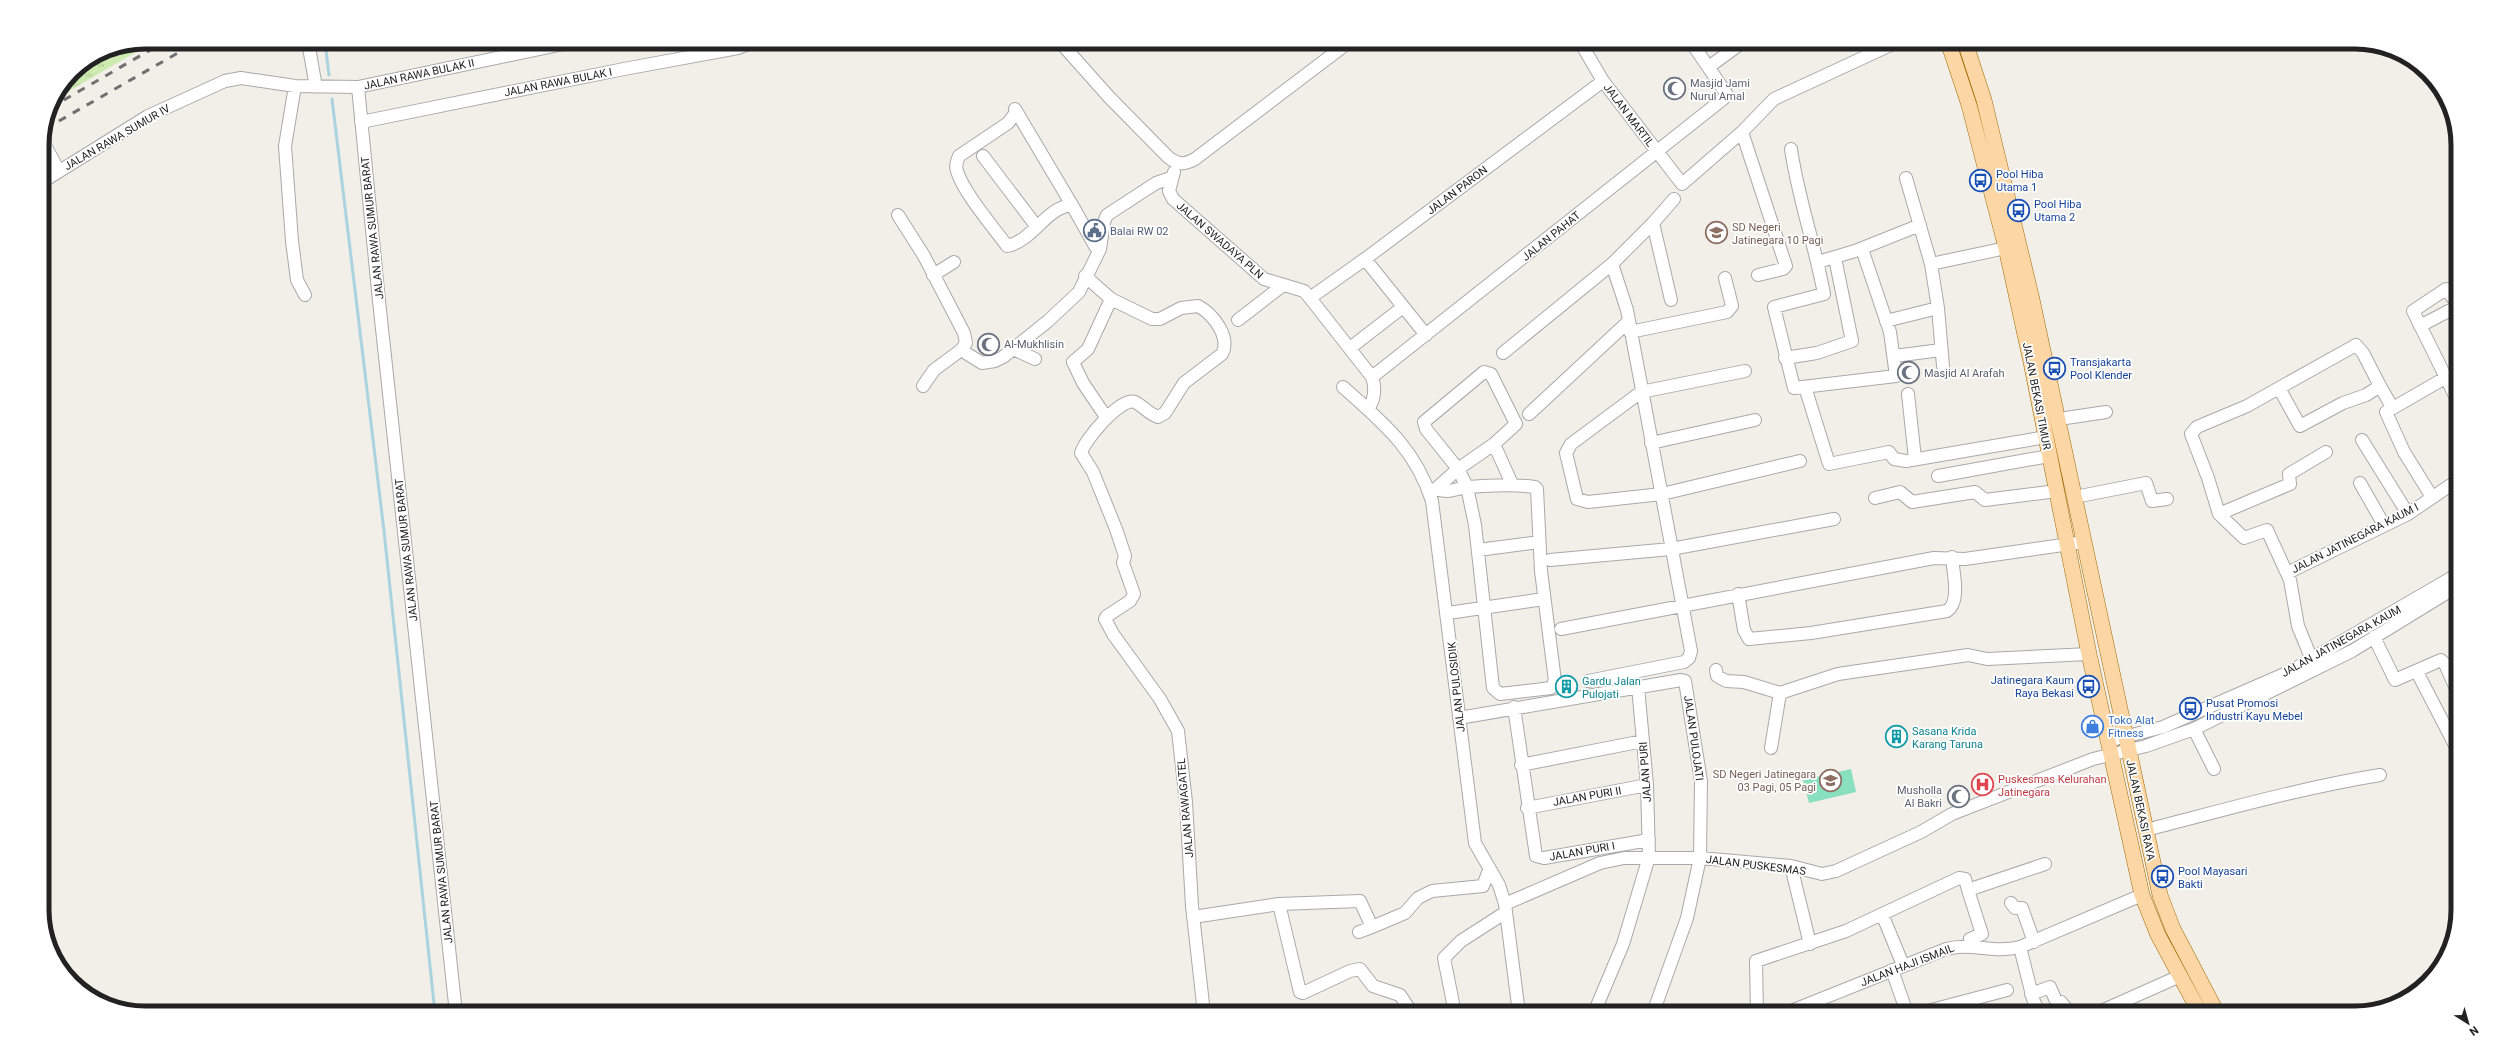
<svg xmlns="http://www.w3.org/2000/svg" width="2500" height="1055" font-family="Roboto,sans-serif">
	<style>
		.grass { fill: url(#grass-tufts) }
		.pitch { fill: #88e0be }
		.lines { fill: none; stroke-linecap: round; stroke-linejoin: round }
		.stream { stroke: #aad3df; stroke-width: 3 }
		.minor-casing { stroke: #a9a9a9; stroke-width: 14 }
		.major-casing { stroke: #a06b00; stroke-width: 16 }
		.minor { stroke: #fff; stroke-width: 12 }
		.major { stroke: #fcd6a4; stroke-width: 15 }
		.rail { stroke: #707070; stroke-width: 3; stroke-dasharray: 8 8; stroke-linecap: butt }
		.labels { text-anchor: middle; stroke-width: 3.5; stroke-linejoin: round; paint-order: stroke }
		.street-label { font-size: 11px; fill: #222; stroke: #fff }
		.worship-label { font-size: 11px; fill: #5b616d; stroke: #fff; text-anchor: start }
		.transit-label { font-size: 11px; fill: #164399; stroke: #fff; text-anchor: start }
		.education-label { font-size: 11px; fill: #785e54; stroke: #fff; text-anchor: start }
		.service-label { font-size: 11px; fill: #4e5e75; stroke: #fff; text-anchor: start }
		.culture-label { font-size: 11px; fill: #0d838f; stroke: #fff; text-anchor: start }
		.shop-label { font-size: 11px; fill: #366cbe; stroke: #fff; text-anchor: start }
		.health-label { font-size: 11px; fill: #be3a42; stroke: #fff; text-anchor: start }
		.rim { fill: none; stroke: #222; stroke-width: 5 }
	</style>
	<defs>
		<pattern id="grass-tufts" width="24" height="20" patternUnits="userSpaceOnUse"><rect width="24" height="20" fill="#cdebb0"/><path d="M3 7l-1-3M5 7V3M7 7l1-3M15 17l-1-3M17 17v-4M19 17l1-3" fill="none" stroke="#b0c997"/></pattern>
	</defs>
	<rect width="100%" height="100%" fill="#f2efe9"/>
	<!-- grass -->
	<path class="grass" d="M145 42H153L52 101 72 72 106 50Z"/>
	<!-- pitch -->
	<path class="pitch" d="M1851 769 1856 792 1809 803 1803 780Z"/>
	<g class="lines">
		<!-- stream -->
		<path class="stream" d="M325 42 329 75
			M332 99 384 531 435 1013"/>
		<defs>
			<path id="minor" d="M308 42 316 87
				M1060 42 1109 97 1168 157C1178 165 1184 165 1195 159L1349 42
				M1580 42 1603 81 1682 184 1742 132
				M1710 66 1743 42
				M295 86 285 146 292 241 297 280 305 295
				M358 87 379 301 456 1013
				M1015 109 1072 205
				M1014 115 1008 123 959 156C957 161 955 166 957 171 963 192 994 228 1007 246 1033 241 1046 207 1072 205L1095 246 1100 249
				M361 122 624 69 738 48 754 42
				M42 140 59 171
				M1791 149C1798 198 1815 245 1824 294L1774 307 1794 388 1896 376 1890 332 1862 249
				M983 156 1037 227
				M1174 172 1169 191 1173 199 1264 279 1304 291 1310 298 1372 377C1376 389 1375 399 1368 409
				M1906 178 1931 264 1938 308 1943 366
				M42 182 148 116 225 81 241 78 295 86 358 87 573 42
				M898 215 924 256 964 333 966 343 961 350
				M1653 223 1671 300
				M1365 259 1426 335
				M1818 262 1855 251 1920 225
				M1931 264 2006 248
				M933 275 954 262
				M1758 275 1783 269 1786 266 1742 132 1774 99 1897 42
				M1085 276 1111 299 1152 319H1160L1181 308 1198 306C1213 314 1231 337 1222 354L1184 383 1165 413 1158 417C1149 414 1143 406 1135 402 1120 397 1084 441 1081 453L1093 472 1116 529 1125 556 1123 563 1134 594 1130 601 1107 616 1105 619 1113 634 1160 699 1178 731 1186 802 1192 906 1204 1013
				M1310 298 1365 259 1603 81
				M2458 305 2446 289 2413 311 2458 402
				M1238 320 1282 286
				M1886 321 1938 308
				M2420 326 2458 306
				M1630 332 1727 312 1732 306 1725 278
				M1350 348 1403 307
				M1013 349 1035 359
				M1503 353 1612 264 1653 223 1674 199
				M1894 356 1941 350
				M1785 358 1817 353 1852 341 1835 258
				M1745 371 1641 392 1571 444 1566 453 1577 499 1588 502 1662 494 1800 461
				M1372 377 1723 99 1726 93 1691 42
				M923 386 934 370 961 350 982 363 995 361 1003 357 1048 321 1079 292 1100 249 1104 222 1107 215 1156 183 1171 178
				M1343 387C1383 423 1415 448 1432 501L1475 843 1499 885 1505 904 1519 1013
				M1805 387 1829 464 1889 452 1894 459 1906 461 2046 437
				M2279 388 2356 345 2363 353 2380 386
				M1908 394 1915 459
				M1529 414 1629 321
				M1106 417 1083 383 1073 362 1088 349 1111 299
				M2059 419 2106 412
				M2362 440 2408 514
				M1651 443 1755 420
				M1494 444 1512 484
				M1938 476 2049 456
				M2360 483 2384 525
				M1430 494 1458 469 1426 429 1424 422 1484 372 1491 374 1516 424 1494 444 1458 469 1467 487 1475 525 1493 688 1500 694 1551 688 1555 681 1541 571 1537 489 1535 487C1513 484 1492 485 1469 487 1454 488 1453 494 1436 489
				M2075 497 2146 483 2152 501 2167 499
				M2432 497 2404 452 2386 412 2445 378
				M1875 498 1900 492 1912 502 1975 492 1985 500 2057 491
				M2219 514 2290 484 2289 474 2326 452
				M1478 550 1539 542
				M1550 560 1671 549 1834 519
				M2287 573 2408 514 2458 480
				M1738 594 1744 630 1749 639 1811 633 1947 611C1961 602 1953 572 1952 557
				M1448 613 1544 599
				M1561 629 1934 558 1965 559 2084 542
				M2374 637 2395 680 2441 660 2445 664 2458 693
				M2312 660 2298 626 2290 580 2267 530 2244 538 2219 514 2208 478 2191 434 2197 427 2247 406 2279 388 2300 426 2343 403 2366 395 2380 386 2392 407
				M1716 670 1717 676 1726 681 1744 682 1780 693
				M2417 672 2457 749
				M1588 681 1684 662 1689 658 1691 651 1627 310 1612 264
				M1514 707 1536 856 1544 858 1649 840
				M1459 718 1681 680 1685 681 1701 781 1700 858 1687 918 1653 1013
				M2194 729 2214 769
				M2108 741 2163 727 2289 672 2458 574
				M1771 748 1780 693 1838 674 1968 655 1987 659 2089 654
				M1521 765 1643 741
				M1527 808 1647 785
				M2146 830C2224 810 2300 788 2380 775
				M1791 866 1810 944
				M1968 890 1982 934 1970 939 1971 945
				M2011 903 2015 908H2022L2034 942
				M1279 904 1300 992 1303 993 1350 971 1360 969 1373 986 1400 995 1412 1013
				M1505 904 1600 863 1624 858H1700L1791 866 1822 874 1836 871 1921 832 1952 814 2093 759 2146 746 2194 729 2352 651 2458 586
				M1882 914 1903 965
				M1193 917 1279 904 1360 901 1372 927 1405 913 1418 898 1432 891 1483 886 1489 870
				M1359 932 1372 927
				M2020 947 2033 999 2039 1013
				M1892 970 1907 1013
				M2031 994 2050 987 2056 1001 2061 1002 2070 1013
				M1455 1013 1444 958 1461 941 1506 912
				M1594 1013 1623 944 1649 857 1647 785 1638 687
				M1757 1013 1756 961 1846 931 1959 878 1965 879 1968 890 2045 864
				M1786 1013 1946 949C1973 942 1992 954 2020 947L2142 895
				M1920 1013 2007 990
				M2097 1013 2180 976"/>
			<path id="major" d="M1948 42 1969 105 2006 248 2031 362 2089 654 2142 895 2158 935 2200 1013
				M1965 42 1984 100 2031 295 2160 895 2173 929 2217 1013"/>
		</defs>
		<!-- minor casing -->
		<use href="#minor" class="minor-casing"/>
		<!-- major casing -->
		<use href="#major" class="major-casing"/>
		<!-- minor -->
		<use href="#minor" class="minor"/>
		<!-- major -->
		<use href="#major" class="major"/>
		<!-- rail -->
		<path class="rail" d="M50 108 164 42
			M45 129 197 42"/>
	</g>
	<!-- icons -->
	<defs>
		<symbol id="mosque-ring" viewBox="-11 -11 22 22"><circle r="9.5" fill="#fff" stroke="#6b7280" stroke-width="1.5"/><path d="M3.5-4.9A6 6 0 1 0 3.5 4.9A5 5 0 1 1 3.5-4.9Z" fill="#6b7280"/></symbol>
		<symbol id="bus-ring" viewBox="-11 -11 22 22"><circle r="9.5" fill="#fff" stroke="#1a4fb4" stroke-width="1.5"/><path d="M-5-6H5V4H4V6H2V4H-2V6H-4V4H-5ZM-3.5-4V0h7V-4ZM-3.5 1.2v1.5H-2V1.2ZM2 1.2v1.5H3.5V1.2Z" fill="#1a4fb4"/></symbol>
		<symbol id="civic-ring" viewBox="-11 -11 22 22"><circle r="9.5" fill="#fff" stroke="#5c6f8a" stroke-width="1.5"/><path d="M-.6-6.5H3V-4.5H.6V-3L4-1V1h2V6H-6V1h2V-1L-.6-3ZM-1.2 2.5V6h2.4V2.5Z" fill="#5c6f8a"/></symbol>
		<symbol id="school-ring" viewBox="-11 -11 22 22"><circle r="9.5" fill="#fff" stroke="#8d6e63" stroke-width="1.5"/><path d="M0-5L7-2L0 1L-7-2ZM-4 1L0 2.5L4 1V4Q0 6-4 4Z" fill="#8d6e63"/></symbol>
		<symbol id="building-ring" viewBox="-11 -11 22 22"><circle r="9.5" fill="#fff" stroke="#0f9aa8" stroke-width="1.5"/><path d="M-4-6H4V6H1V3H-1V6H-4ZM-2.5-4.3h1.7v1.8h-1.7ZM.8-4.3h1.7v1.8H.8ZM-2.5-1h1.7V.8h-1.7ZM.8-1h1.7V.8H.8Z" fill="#0f9aa8"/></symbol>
		<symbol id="shop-ring" viewBox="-11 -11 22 22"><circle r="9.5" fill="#fff" stroke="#3f7fe0" stroke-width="1.5"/><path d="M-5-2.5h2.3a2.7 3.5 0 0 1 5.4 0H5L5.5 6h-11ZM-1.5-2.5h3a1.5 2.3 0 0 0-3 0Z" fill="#3f7fe0"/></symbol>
		<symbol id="hospital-ring" viewBox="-11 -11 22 22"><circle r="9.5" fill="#fff" stroke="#e0444e" stroke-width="1.5"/><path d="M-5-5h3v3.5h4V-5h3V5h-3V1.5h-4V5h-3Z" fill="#e0444e"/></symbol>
	</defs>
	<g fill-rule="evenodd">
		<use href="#mosque-ring" x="1662" y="76" width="25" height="25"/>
		<use href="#bus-ring" x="1968" y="168" width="25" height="25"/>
		<use href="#bus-ring" x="2006" y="198" width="25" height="25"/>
		<use href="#civic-ring" x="1082" y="218" width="25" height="25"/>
		<use href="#school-ring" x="1704" y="220" width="25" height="25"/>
		<use href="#mosque-ring" x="976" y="332" width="25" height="25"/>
		<use href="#bus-ring" x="2042" y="356" width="25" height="25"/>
		<use href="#mosque-ring" x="1896" y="360" width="25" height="25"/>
		<use href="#bus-ring" x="2076" y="674" width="25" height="25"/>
		<use href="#building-ring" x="1554" y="674" width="25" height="25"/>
		<use href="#bus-ring" x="2178" y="696" width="25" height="25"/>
		<use href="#shop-ring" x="2080" y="714" width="25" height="25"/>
		<use href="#building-ring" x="1884" y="724" width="25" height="25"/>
		<use href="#school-ring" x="1818" y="768" width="25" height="25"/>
		<use href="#hospital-ring" x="1970" y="772" width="25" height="25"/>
		<use href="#mosque-ring" x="1946" y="784" width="25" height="25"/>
		<use href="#bus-ring" x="2150" y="864" width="25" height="25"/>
	</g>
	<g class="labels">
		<!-- street labels -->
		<g class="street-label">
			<text transform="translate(419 74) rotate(-12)" y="4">JALAN RAWA BULAK II</text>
			<text transform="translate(558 82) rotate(-11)" y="4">JALAN RAWA BULAK I</text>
			<text transform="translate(1629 115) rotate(53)" y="4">JALAN MARTIL</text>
			<text transform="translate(117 137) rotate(-30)" y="4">JALAN RAWA SUMUR IV</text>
			<text transform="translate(1457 190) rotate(-37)" y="4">JALAN PARON</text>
			<text transform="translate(372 228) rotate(-96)" y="4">JALAN RAWA SUMUR BARAT</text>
			<text transform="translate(1551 236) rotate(-39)" y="4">JALAN PAHAT</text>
			<text transform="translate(1220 240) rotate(41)" y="4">JALAN SWADAYA PLN</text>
			<text transform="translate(2037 396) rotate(79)" y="4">JALAN BEKASI TIMUR</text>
			<text transform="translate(2355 538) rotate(-27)" y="4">JALAN JATINEGARA KAUM I</text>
			<text transform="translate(406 550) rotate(-96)" y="4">JALAN RAWA SUMUR BARAT</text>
			<text transform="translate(2341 641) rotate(-29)" y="4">JALAN JATINEGARA KAUM</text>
			<text transform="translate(1456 687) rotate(-96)" y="4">JALAN PULOSIDIK</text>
			<text transform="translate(1694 738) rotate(82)" y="4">JALAN PULOJATI</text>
			<text transform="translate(1645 772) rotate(-94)" y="4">JALAN PURI</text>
			<text transform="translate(1587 796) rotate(-10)" y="4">JALAN PURI II</text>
			<text transform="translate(1185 808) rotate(-95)" y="4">JALAN RAWAGATEL</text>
			<text transform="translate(2141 810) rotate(78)" y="4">JALAN BEKASI RAYA</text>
			<text transform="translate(1582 851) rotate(-10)" y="4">JALAN PURI I</text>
			<text transform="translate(1756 865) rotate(7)" y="4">JALAN PUSKESMAS</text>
			<text transform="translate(441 872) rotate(-96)" y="4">JALAN RAWA SUMUR BARAT</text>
			<text transform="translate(1907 965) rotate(-21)" y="4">JALAN HAJI ISMAIL</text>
		</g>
		<!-- worship labels -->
		<g class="worship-label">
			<text x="1690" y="87">Masjid Jami<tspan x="1690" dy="13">Nurul Amal</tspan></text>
			<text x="1004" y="348">Al-Mukhlisin</text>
			<text x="1924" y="377">Masjid Al Arafah</text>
			<text x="1942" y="794" text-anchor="end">Musholla<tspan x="1942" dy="13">Al Bakri</tspan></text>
		</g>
		<!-- transit labels -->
		<g class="transit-label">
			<text x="1996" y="178">Pool Hiba<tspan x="1996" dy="13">Utama 1</tspan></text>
			<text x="2034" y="208">Pool Hiba<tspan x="2034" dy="13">Utama 2</tspan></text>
			<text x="2070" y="366">Transjakarta<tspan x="2070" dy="13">Pool Klender</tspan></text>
			<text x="2074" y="684" text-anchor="end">Jatinegara Kaum<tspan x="2074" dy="13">Raya Bekasi</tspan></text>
			<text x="2206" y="707">Pusat Promosi<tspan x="2206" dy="13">Industri Kayu Mebel</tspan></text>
			<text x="2178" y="875">Pool Mayasari<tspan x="2178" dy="13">Bakti</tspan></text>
		</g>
		<!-- education labels -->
		<g class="education-label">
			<text x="1732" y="231">SD Negeri<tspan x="1732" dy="13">Jatinegara 10 Pagi</tspan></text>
			<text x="1816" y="778" text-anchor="end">SD Negeri Jatinegara<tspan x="1816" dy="13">03 Pagi, 05 Pagi</tspan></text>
		</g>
		<!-- service labels -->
		<g class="service-label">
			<text x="1110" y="235">Balai RW 02</text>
		</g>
		<!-- culture labels -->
		<g class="culture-label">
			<text x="1582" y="685">Gardu Jalan<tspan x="1582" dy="13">Pulojati</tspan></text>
			<text x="1912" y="735">Sasana Krida<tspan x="1912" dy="13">Karang Taruna</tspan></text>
		</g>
		<!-- shop labels -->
		<g class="shop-label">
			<text x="2108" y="724">Toko Alat<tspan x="2108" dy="13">Fitness</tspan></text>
		</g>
		<!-- health labels -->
		<g class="health-label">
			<text x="1998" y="783">Puskesmas Kelurahan<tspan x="1998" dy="13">Jatinegara</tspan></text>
		</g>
	</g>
	<!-- crop -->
	<path d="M0 0H2500V1055H0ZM145 49H2355A96 96 0 0 1 2451 145V910A96 96 0 0 1 2355 1006H145A96 96 0 0 1 49 910V145A96 96 0 0 1 145 49Z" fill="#fff" fill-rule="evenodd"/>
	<path class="rim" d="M145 49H2355A96 96 0 0 1 2451 145V910A96 96 0 0 1 2355 1006H145A96 96 0 0 1 49 910V145A96 96 0 0 1 145 49Z"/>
	<!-- north arrow -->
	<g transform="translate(2468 1023) rotate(143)" stroke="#ffffff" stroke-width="3" paint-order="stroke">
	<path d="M0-3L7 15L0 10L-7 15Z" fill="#222222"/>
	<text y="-6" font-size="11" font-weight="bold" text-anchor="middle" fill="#222222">N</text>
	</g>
</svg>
